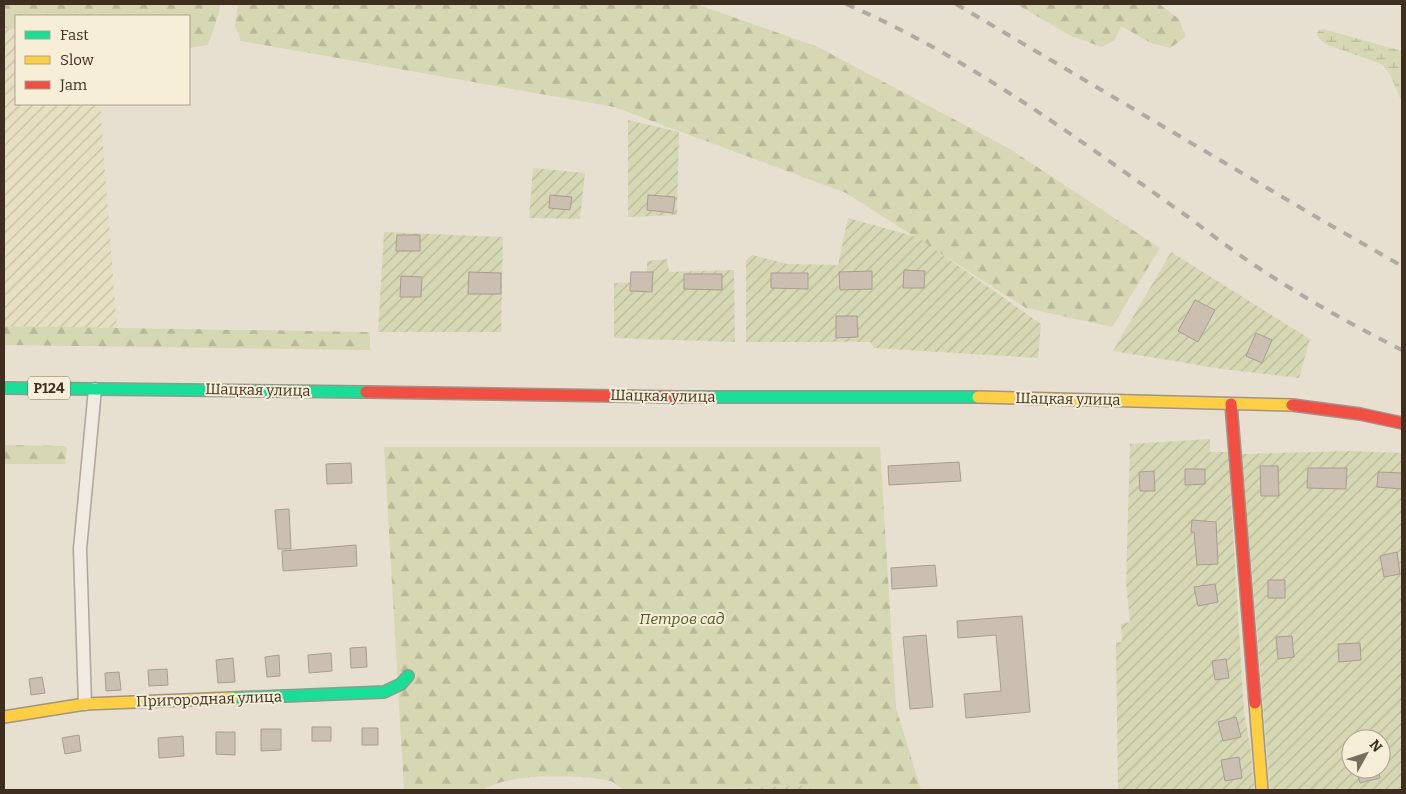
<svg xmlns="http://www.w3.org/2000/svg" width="1406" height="794" font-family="Bitter,serif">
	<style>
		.farmland { fill: url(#farmland-furrows) }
		.forest { fill: url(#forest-firs) }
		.wetland { fill: url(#wetland-marsh) }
		.garden { fill: url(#garden-furrows); fill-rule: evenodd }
		.building { fill: #cbbfb2; stroke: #a89c90 }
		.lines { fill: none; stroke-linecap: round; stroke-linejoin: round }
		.street-casing { stroke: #ada599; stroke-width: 15 }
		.fast-casing { stroke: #9c958a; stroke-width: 14 }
		.slow-casing { stroke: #9c958a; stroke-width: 14 }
		.jam-casing { stroke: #9c958a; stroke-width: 14 }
		.street { stroke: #efebe3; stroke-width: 12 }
		.fast { stroke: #16e098; stroke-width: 11 }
		.slow { stroke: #ffcf43; stroke-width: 11 }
		.jam { stroke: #f24e42; stroke-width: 11 }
		.rail { stroke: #afaaa2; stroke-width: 4; stroke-dasharray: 9 9; stroke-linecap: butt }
		.labels { text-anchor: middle; stroke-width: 4; stroke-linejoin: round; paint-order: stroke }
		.shield { fill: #f7eed8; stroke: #756857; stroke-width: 1 }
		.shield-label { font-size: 14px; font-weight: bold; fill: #3d2e20 }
		.street-label { font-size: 15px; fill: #3d2e20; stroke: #f7eed8 }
		.park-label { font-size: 15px; font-style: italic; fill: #4d5a26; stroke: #f7eed8 }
	</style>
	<defs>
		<pattern id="farmland-furrows" width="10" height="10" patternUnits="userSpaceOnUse" patternTransform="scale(1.25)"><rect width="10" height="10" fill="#e6dfc2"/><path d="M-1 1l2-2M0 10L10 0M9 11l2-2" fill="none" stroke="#c6c0a6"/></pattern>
		<pattern id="forest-firs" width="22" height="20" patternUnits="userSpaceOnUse" patternTransform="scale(1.25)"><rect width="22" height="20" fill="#d6d7b3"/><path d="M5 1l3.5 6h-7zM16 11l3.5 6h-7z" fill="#b9b99a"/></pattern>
		<pattern id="wetland-marsh" width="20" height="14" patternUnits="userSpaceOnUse" patternTransform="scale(1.25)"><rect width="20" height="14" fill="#d6d7b3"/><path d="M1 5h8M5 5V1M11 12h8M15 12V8" fill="none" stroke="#b9b99a"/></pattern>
		<pattern id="garden-furrows" width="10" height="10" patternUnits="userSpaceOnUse" patternTransform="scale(1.25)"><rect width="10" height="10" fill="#d6d7b3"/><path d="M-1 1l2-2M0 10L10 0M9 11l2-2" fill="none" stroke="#b9b99a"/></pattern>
	</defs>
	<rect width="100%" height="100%" fill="#e7e0d1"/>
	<!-- farmland -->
	<path class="farmland" d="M4 28 16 29V104H100L117 328 4 326Z"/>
	<!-- forest -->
	<path class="forest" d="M4 4H220L219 13 208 45 189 48V16H16V29L4 28Z
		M238 4H696L818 47 1010 149 1160 248 1112 327 1026 308 846 193 614 107 241 41 235 26Z
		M1016 4H1159L1179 19 1186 37 1170 48 1151 43 1121 26 1115 40 1102 47 1071 36Z
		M4 326 370 332V350L4 345Z
		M4 445 67 446 65 464H4Z
		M384 447H880L896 708 921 790H811L810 785C762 787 714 790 665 790 655 790 636 793 627 790 621 789 616 783 610 781 582 774 506 773 483 790H404Z"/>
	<!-- wetland -->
	<path class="wetland" d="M1323 29 1402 51V101C1393 87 1395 75 1379 63L1325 44 1318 37 1317 34 1319 30Z"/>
	<!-- garden -->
	<path class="garden" d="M628 120 679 132 677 215 628 217Z
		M533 168 585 173 580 219 529 218Z
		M848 218 917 237 1041 324 1038 358 874 348 870 342H746V260L752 255 787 264 838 265Z
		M384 232 503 237 501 332H378Z
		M1171 252 1310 339 1299 378 1222 369 1113 351Z
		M667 259 669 272 734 270 735 342 614 338V283L647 282V261Z
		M1210 439V452H1228L1244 711 1251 752 1254 790H1118L1116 642H1122L1121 624 1130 622 1126 584 1130 444Z
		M1351 451 1402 453V790H1270L1242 454ZM1351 739H1381V769H1351Z
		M811 785V790H710Z"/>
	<!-- building -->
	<path class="building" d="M550 195 572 197 570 210 549 208Z
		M648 195 675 197 673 213 647 210Z
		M397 235H420V251H396Z
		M904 270 925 271 924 288H903Z
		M872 271V289L840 290 839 272Z
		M469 272 501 273V294H468Z
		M631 272H653L652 292 630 291Z
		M771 273H808V289L771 288Z
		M684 274H722V290L684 289Z
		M401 276 422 277 421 297H400Z
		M1195 300 1215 310 1198 342 1178 331Z
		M836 316H857L858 337 836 338Z
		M1256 333 1272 340 1262 363 1246 356Z
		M959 462 961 481 889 485 888 466Z
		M351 463 352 483 327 484 326 464Z
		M1260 466H1278L1279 496H1261Z
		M1308 468H1347L1346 489 1307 488Z
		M1185 469H1205V484L1185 485Z
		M1154 471 1155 491H1140L1139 472Z
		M1378 472 1402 473V489L1377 487Z
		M289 509 291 549H278L275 510Z
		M1192 520 1216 522 1218 564 1197 565 1194 532H1191Z
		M356 545 357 566 283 571 282 551Z
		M1397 552 1400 574 1384 577 1380 556Z
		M935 565 937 586 892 589 891 568Z
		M1268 580H1285V598H1268Z
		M1215 584 1218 602 1198 606 1194 587Z
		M1022 616 1030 712 966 718 964 694 1001 691 996 635 958 638 957 621Z
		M926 635 933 707 910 709 903 637Z
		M1292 636 1294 657 1278 659 1276 637Z
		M1360 643 1361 660 1339 662 1338 644Z
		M366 647 367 667 351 668 350 648Z
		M331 653 332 671 309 673 308 655Z
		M279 655 280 676 267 677 265 657Z
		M233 658 235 682 218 683 216 660Z
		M1226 659 1229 678 1215 680 1212 661Z
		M167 669 168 685 149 686 148 670Z
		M119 672 121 690 106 691 105 673Z
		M42 677 45 693 31 695 29 679Z
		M1236 717 1241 737 1223 741 1218 722Z
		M312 727H331V741H312Z
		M362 728H378V745H362Z
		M261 729H281V750L261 751Z
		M216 732H235V755L216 754Z
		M79 735 81 751 65 754 62 738Z
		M183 736 184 756 159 758 158 738Z
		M1239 757 1242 778 1225 781 1221 760Z
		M1356 769H1378L1380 778 1360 783Z"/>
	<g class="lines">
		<defs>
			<path id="street" d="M85 704 80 549 95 389"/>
			<path id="fast" d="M4 388 366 392
				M679 397H978
				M232 698 384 692 401 684 408 676"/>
			<path id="slow" d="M978 397 1292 405
				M1255 703 1262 790
				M4 717 85 704 232 698"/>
			<path id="jam" d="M366 392 679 397
				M1231 404 1255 703
				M1292 405 1360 414 1402 423"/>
		</defs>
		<!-- street casing -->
		<use href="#street" class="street-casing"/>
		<!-- fast casing -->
		<use href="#fast" class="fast-casing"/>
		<!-- slow casing -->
		<use href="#slow" class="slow-casing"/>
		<!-- jam casing -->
		<use href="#jam" class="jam-casing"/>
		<!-- street -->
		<use href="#street" class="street"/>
		<!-- fast -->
		<use href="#fast" class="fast"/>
		<!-- slow -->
		<use href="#slow" class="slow"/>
		<!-- jam -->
		<use href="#jam" class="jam"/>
		<!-- rail -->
		<path class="rail" d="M846 4C971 58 1080 141 1191 219 1216 238 1241 257 1268 274 1311 302 1356 327 1402 350
			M956 4 1318 218 1402 266"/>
	</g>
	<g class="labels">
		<!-- shield labels -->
		<rect class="shield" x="28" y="376.5" width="42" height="23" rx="4"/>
		<g class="shield-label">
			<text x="49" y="393">Р124</text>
		</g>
		<!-- street labels -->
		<g class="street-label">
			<text transform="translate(258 390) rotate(1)" y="5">Шацкая улица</text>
			<text transform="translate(663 396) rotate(1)" y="5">Шацкая улица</text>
			<text transform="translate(1068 399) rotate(1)" y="5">Шацкая улица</text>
			<text transform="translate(209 699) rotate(-2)" y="5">Пригородная улица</text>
		</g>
		<!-- park labels -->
		<g class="park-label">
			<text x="682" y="624">Петров сад</text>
		</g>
	</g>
	<!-- border -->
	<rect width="1406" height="794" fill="none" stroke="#3d2e20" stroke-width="10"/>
	<!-- legend -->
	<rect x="15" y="15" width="175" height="90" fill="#f7eed8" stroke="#ada18e"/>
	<rect x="25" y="31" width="25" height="8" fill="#16e098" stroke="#ada18e"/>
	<text x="60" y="40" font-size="15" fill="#3d2e20">Fast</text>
	<rect x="25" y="56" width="25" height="8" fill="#ffcf43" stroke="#ada18e"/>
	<text x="60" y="65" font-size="15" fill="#3d2e20">Slow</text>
	<rect x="25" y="81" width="25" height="8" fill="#f24e42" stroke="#ada18e"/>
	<text x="60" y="90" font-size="15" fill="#3d2e20">Jam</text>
	<!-- north arrow -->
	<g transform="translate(1366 754) rotate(50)"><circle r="24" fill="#f7eed8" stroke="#ada18e"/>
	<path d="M0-4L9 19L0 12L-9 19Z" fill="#786c5e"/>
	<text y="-8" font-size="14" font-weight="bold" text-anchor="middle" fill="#3d2e20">N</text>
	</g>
</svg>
